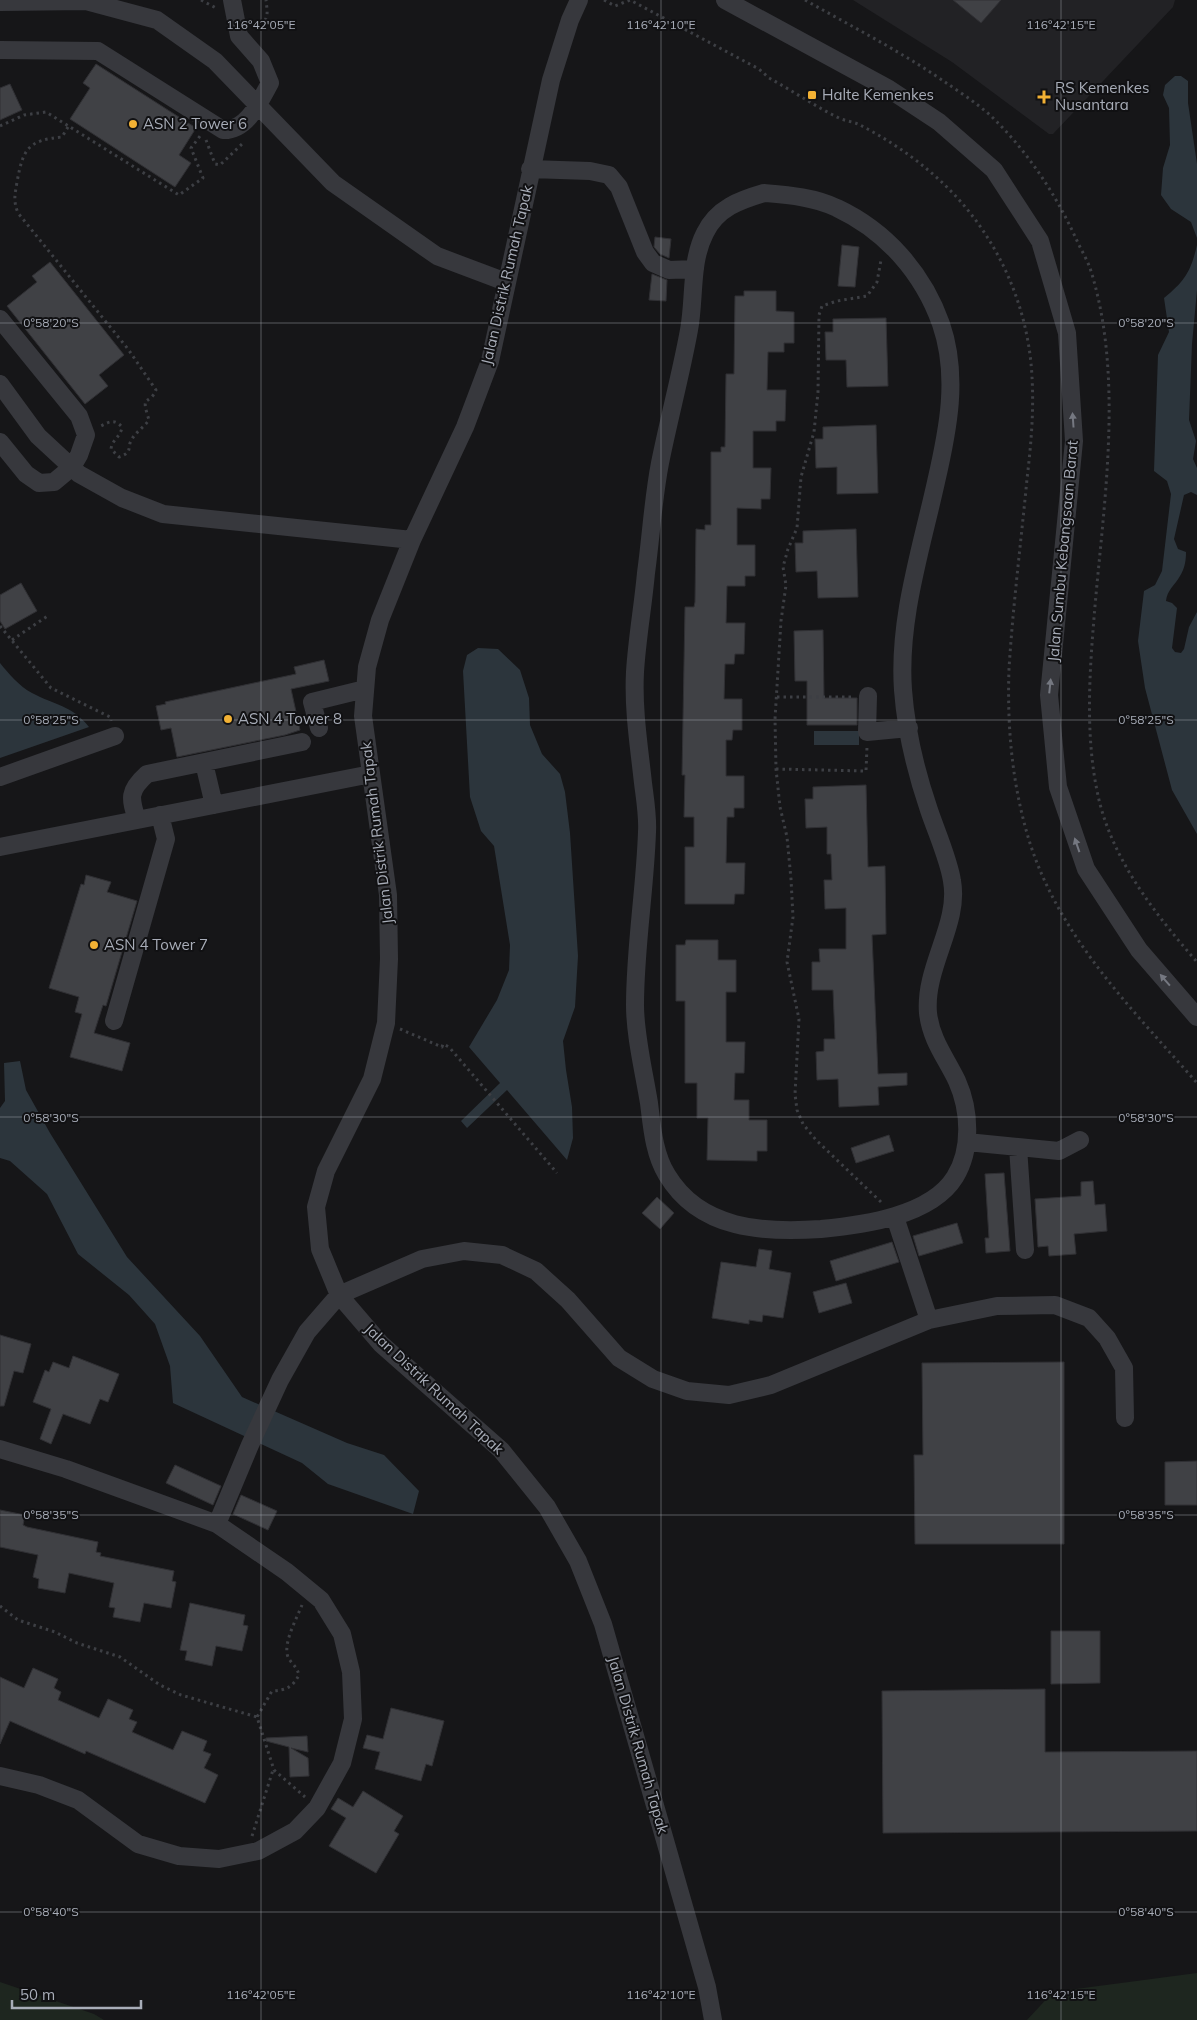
<svg xmlns="http://www.w3.org/2000/svg" width="1197" height="2020" font-family="Mulish,sans-serif">
	<style>
		.built { fill: #222225 }
		.green { fill: #1e261f }
		.water { fill: #2c353c }
		.building { fill: #404145; stroke: #303034 }
		.lines { fill: none; stroke-linecap: round; stroke-linejoin: round }
		.path { stroke: #3d3f44; stroke-width: 3; stroke-dasharray: 2.5 4; stroke-linecap: butt }
		.minor { stroke: #37383d; stroke-width: 18 }
		.oneway { fill: #757881 }
		.ticks { fill: none; stroke: #a8adb8; stroke-width: 1; stroke-opacity: 0.45 }
		.poi-dot { fill: #f2b134; stroke: #111113; stroke-width: 2 }
		.labels { text-anchor: middle; stroke-width: 4; stroke-linejoin: round; paint-order: stroke }
		.poi-label { font-size: 15px; fill: #a8adb8; stroke: #111113; text-anchor: start }
		.street-label { font-size: 15px; fill: #a8adb8; stroke: #111113 }
		.ticks-label { font-size: 12px; text-anchor: middle; fill: #a8adb8; stroke: #111113; stroke-width: 4; stroke-linejoin: round; paint-order: stroke }
	</style>
	<rect width="100%" height="100%" fill="#161618"/>
	<!-- built -->
	<path class="built" d="M853 0H1175L1173 7 1053 134H1049L952 62Z"/>
	<!-- green -->
	<path class="green" d="M1197 1973V2020H1027L1053 1992Z
		M0 1982 94 2014 104 2020H0Z"/>
	<!-- water -->
	<path class="water" d="M1175 76H1181L1188 81V103L1197 164V238L1191 222 1171 209 1161 195 1163 168 1170 145 1169 108 1163 95 1165 85Z
		M1197 245V290L1192 344 1189 420 1196 441 1193 459 1197 468V495L1191 492 1184 495 1174 539 1178 549 1186 552C1186 560 1185 568 1180 576 1175 585 1167 590 1166 601L1172 603 1177 608 1172 648 1175 652 1181 653 1184 649 1189 627 1197 612V834L1172 790 1145 688 1138 641 1144 591 1155 585 1162 571 1171 494 1167 481 1154 471 1158 355 1169 332 1164 298C1185 281 1191 271 1197 245Z
		M478 648 498 649 520 670 529 698 530 725 542 754 560 774 565 792 570 833 578 956 575 1007 563 1041 566 1070 572 1107 573 1138 567 1160 507 1090 467 1128 461 1121 500 1083 469 1047 497 1000 509 970 510 945 494 846 481 831 470 797 463 671 467 655Z
		M0 663C9 674 19 686 32 693 54 705 72 705 89 727L0 758Z
		M814 731H859V745H814Z
		M20 1061 26 1090 50 1133 127 1257 200 1336 242 1397 347 1443 384 1455 419 1491 413 1514 328 1484 302 1463 173 1403 170 1366 155 1324 129 1295 78 1254 47 1194 10 1161 0 1158V1108L5 1101 4 1063Z"/>
	<!-- building -->
	<path class="building" d="M953 0H1001L981 23Z
		M96 64 196 128 179 155 191 163 175 187 70 119 90 88 83 83Z
		M10 84 22 110 0 120V88Z
		M655 237 671 239 669 258 660 254 654 247Z
		M842 245 859 247 855 287 838 286Z
		M50 262 124 355 99 375 108 386 85 404 7 306 37 282 32 276Z
		M652 274 667 280 666 301 649 300Z
		M744 291H776V311L794 312V343H784V352H768L767 390H786L785 421H776V431H753V468H771L770 499H761V509L737 508V545H755V576H745V586H727L726 623H745L744 654H735L734 664H725L724 699H742V730H733L732 740H726V776H744V808H734V817H727L726 863H745L744 894H735L734 904H685V847H694V817H684L685 775H682L685 607H694L695 602 696 529 705 530V525H711V452H721V447H725L726 374H734L735 296H744Z
		M886 318 888 386 847 387 846 360H826L825 332H833V319Z
		M876 425 878 493 837 494V467L816 468 815 439H823V427Z
		M856 529 858 597 818 598 817 571 796 572 795 543H803V531Z
		M21 583 37 611 5 629 0 621V595Z
		M823 630 824 698H857V725H807V681H795L794 631Z
		M324 660 329 681 291 689 300 730 285 735 177 757 171 728 161 730 156 706 166 704 165 702 296 674 294 667Z
		M866 785 868 867 885 866 886 934 872 935 878 1074 907 1073V1085L878 1087 879 1105 839 1107 838 1079 817 1080 816 1052 824 1051V1039H835L833 990H812V962H820L819 949H846V908L825 909 824 880H832L831 854H827V827L806 828 805 799H813V787Z
		M86 875 111 882 107 892 137 901 106 1006 103 1005 94 1033 130 1043 122 1071 70 1057 82 1014 75 1012 79 997 49 988 81 884 84 885Z
		M686 940H718V960H736V992H726V1042H745L744 1073H735L734 1100H749V1120H767V1151H757V1161L707 1160 708 1118H697V1083H685V1001H676V945H685Z
		M889 1135 894 1151 856 1163 851 1148Z
		M1004 1173 1010 1251 986 1253 985 1238H989L985 1174Z
		M1093 1181 1095 1205 1105 1204 1107 1231 1074 1234 1076 1254 1049 1256 1048 1246 1038 1247 1035 1199 1081 1196V1182Z
		M657 1197 674 1213 660 1229 642 1213Z
		M957 1223 963 1243 919 1256 913 1236Z
		M892 1242 899 1262 836 1281 830 1261Z
		M759 1249 772 1251 769 1269 791 1273 783 1318 763 1315 762 1322 749 1320V1324L712 1318 721 1262 756 1267Z
		M846 1283 852 1303 819 1313 813 1292Z
		M0 1335 31 1344 23 1373 14 1371 4 1406H0Z
		M73 1356 119 1374 108 1402 100 1399 90 1424 63 1414 51 1444 40 1439 51 1409 33 1402 45 1370 49 1372 53 1362 69 1368Z
		M1064 1362V1544H915L914 1455H923L922 1363Z
		M1197 1461V1505H1165V1462Z
		M175 1465 221 1486 213 1505 166 1483Z
		M241 1495 277 1511 268 1530 233 1514Z
		M0 1510 25 1515 23 1525 27 1527 98 1542 96 1552 101 1553 100 1556 174 1571 172 1581 176 1582 171 1608 144 1603 140 1622 113 1617 115 1608 109 1607 114 1583 69 1573 65 1593 38 1588 39 1579 33 1577 38 1555 0 1547Z
		M190 1603 245 1615 243 1625 248 1626 242 1651 216 1646 212 1666 185 1660 187 1651 180 1650Z
		M1051 1631H1100V1683L1051 1684Z
		M33 1668 58 1679 54 1688 61 1692 58 1700 99 1718 108 1699 133 1710 129 1719 137 1722 132 1732 173 1750 182 1731 207 1741 203 1751 211 1754 204 1768 218 1775 205 1803 86 1751 85 1754 10 1721 0 1744V1677L24 1688Z
		M1045 1689V1752L1197 1751V1831L883 1833 882 1691Z
		M391 1708 444 1721 432 1766 426 1764 421 1781 375 1769 380 1752 363 1748 367 1735 383 1739Z
		M307 1736 308 1752 291 1748 308 1758 309 1776 290 1777 289 1747 266 1741V1738Z
		M363 1791 403 1816 394 1831 399 1834 376 1873 329 1846 346 1818 331 1809 338 1798 353 1807Z"/>
	<g class="lines">
		<!-- path -->
		<path class="path" d="M201 0 216 8
			M604 0 615 6 630 0 759 69 769 78C793 91 816 107 841 119 847 121 853 122 858 124 882 136 908 153 928 170 990 221 1028 297 1032 377 1034 411 1031 445 1027 479 1021 542 1013 605 1009 669 1007 727 1012 784 1029 840 1059 937 1132 1009 1197 1083
			M805 0C851 26 898 50 942 80 958 91 977 103 992 117 1029 153 1057 196 1078 243 1082 251 1087 260 1090 268 1125 377 1103 506 1094 618 1089 679 1085 744 1100 804 1116 865 1157 916 1197 962
			M254 23 259 25C270 19 267 11 266 0
			M0 126 24 115 46 112 179 195 203 178 191 148 200 136H203
			M68 127 62 137C27 140 23 150 17 182 15 195 13 200 18 213L128 349 156 390C149 407 140 392 149 420 144 427 136 432 132 439 126 448 134 452 119 457L111 449C112 440 121 436 122 427 114 418 109 422 99 427
			M206 140 215 164 220 165 242 144
			M0 626 51 688 110 717 111 721
			M12 640 49 615
			M777 697H852
			M776 769 866 771 867 747
			M400 1029 442 1047 443 1044 449 1047 557 1173
			M881 1202 816 1140 803 1124 797 1110 795 1094 799 1019 787 962 793 917 791 879 787 837 780 807 776 769 775 719 781 621 786 585 783 567 788 549 797 528 801 477 814 432 818 392 819 315 822 306 837 301 867 296 877 282 881 260
			M302 1605C297 1618 281 1646 289 1659 293 1665 297 1667 299 1675 292 1688 286 1690 272 1691L257 1717 274 1770 305 1797
			M0 1606 18 1620 55 1632 77 1643 120 1657 160 1685 181 1695 257 1717
			M252 1836 273 1770"/>
		<!-- minor -->
		<path class="minor" d="M579 0 570 20 551 80 490 361 465 427 412 540 380 620 367 667 363 716 388 895 389 959 386 1023 372 1079 326 1171 316 1207 320 1249 339 1295 381 1344 501 1450 547 1507 578 1561 603 1624 707 1987 713 2020
			M725 0 889 89 939 122 994 170 1040 241 1067 333 1074 441 1049 695 1058 787 1086 869 1139 950 1197 1017
			M0 2 86 1 157 20 215 61 333 183 437 256 506 282
			M0 50 98 51 223 130C247 131 260 101 270 83L261 61 239 36 232 0
			M530 169 590 171 609 175 619 187 645 252 653 263 669 270 695 269
			M764 193C788 195 815 197 837 208 886 231 923 273 941 324 959 376 948 430 936 482 921 550 898 620 903 690 906 730 916 772 929 810 936 831 949 860 952 881 960 924 924 967 928 1013 931 1040 946 1058 957 1081 970 1110 972 1149 955 1177 931 1216 863 1225 821 1229 764 1233 700 1230 667 1175 654 1154 652 1127 649 1103 644 1072 635 1036 635 1005 635 948 645 890 647 832 648 816 645 799 643 783 639 746 633 709 635 672 637 639 643 606 646 573 651 537 653 499 660 463 669 418 681 374 689 330 695 298 690 262 705 233 717 208 740 200 764 193Z
			M0 319 79 416 86 435 79 455 72 467 54 482 39 483 26 474 0 442
			M0 384 38 436 79 474 122 498 163 514 412 540
			M868 696 867 732 909 728
			M319 728 312 702 365 689
			M204 763 214 805
			M0 777 115 736
			M137 820C130 798 128 791 147 774L302 742
			M0 847 371 774
			M114 1021 166 839 160 815
			M967 1142 1059 1151 1080 1140
			M1018 1147 1025 1250
			M895 1217 929 1320
			M0 1449 66 1469 217 1524 287 1572 321 1600 342 1634 351 1672 353 1719 342 1763 317 1808 295 1831 258 1851 219 1859 179 1856 138 1844 78 1800 39 1785 0 1776
			M217 1524 250 1445 280 1380 307 1332 339 1295 422 1259 464 1251 502 1255 536 1271 568 1300 619 1358 653 1379 687 1391 729 1395 771 1385 929 1320 997 1306 1055 1305 1089 1318 1107 1338 1124 1368 1125 1418"/>
	</g>
	<!-- one-way arrows -->
	<defs><path id="oneway-solid" d="M-6-.8H1V-3.2L6.5 0L1 3.2V.8H-6Z" transform="scale(1.25)"/></defs>
	<g class="oneway">
		<use href="#oneway-solid" transform="translate(1073 420) rotate(-94)"/>
		<use href="#oneway-solid" transform="translate(1050 686) rotate(-84)"/>
		<use href="#oneway-solid" transform="translate(1077 845) rotate(-109)"/>
		<use href="#oneway-solid" transform="translate(1165 980) rotate(-131)"/>
	</g>
	<!-- ticks -->
	<path class="ticks" d="M261 0V2020M661 0V2020M1061 0V2020M0 323H1197M0 720H1197M0 1117H1197M0 1515H1197M0 1912H1197"/>
	<!-- markers -->
	<g class="poi-dot">
		<rect x="807" y="90" width="10" height="10" rx="2.5"/>
		<path d="M1041.5 89.5h5v5h5v5h-5v5h-5v-5h-5v-5h5z"/>
		<circle cx="133" cy="124" r="5"/>
		<circle cx="228" cy="719" r="5"/>
		<circle cx="94" cy="945" r="5"/>
	</g>
	<g class="labels">
		<!-- poi labels -->
		<g class="poi-label">
			<text x="1055" y="93">RS Kemenkes<tspan x="1055" dy="17">Nusantara</tspan></text>
			<text x="822" y="100">Halte Kemenkes</text>
			<text x="143" y="129">ASN 2 Tower 6</text>
			<text x="238" y="724">ASN 4 Tower 8</text>
			<text x="104" y="950">ASN 4 Tower 7</text>
		</g>
		<!-- street labels -->
		<g class="street-label">
			<text transform="translate(507 275) rotate(-77)" y="5">Jalan Distrik Rumah Tapak</text>
			<text transform="translate(1063 551) rotate(-85)" y="5">Jalan Sumbu Kebangsaan Barat</text>
			<text transform="translate(377 833) rotate(-97)" y="5">Jalan Distrik Rumah Tapak</text>
			<text transform="translate(434 1389) rotate(43)" y="5">Jalan Distrik Rumah Tapak</text>
			<text transform="translate(638 1745) rotate(74)" y="5">Jalan Distrik Rumah Tapak</text>
		</g>
	</g>
	<g class="ticks-label">
		<text x="261" y="29">116°42'05"E</text>
		<text x="661" y="29">116°42'10"E</text>
		<text x="1061" y="29">116°42'15"E</text>
		<text x="51" y="327">0°58'20"S</text>
		<text x="1146" y="327">0°58'20"S</text>
		<text x="51" y="724">0°58'25"S</text>
		<text x="1146" y="724">0°58'25"S</text>
		<text x="51" y="1122">0°58'30"S</text>
		<text x="1146" y="1122">0°58'30"S</text>
		<text x="51" y="1519">0°58'35"S</text>
		<text x="1146" y="1519">0°58'35"S</text>
		<text x="51" y="1916">0°58'40"S</text>
		<text x="1146" y="1916">0°58'40"S</text>
		<text x="261" y="1999">116°42'05"E</text>
		<text x="661" y="1999">116°42'10"E</text>
		<text x="1061" y="1999">116°42'15"E</text>
	</g>
	<!-- scale -->
	<path d="M12 2000v8h129v-8" fill="none" stroke="#a8adb8" stroke-width="2.5"/>
	<text x="20" y="2000" font-size="15" fill="#a8adb8" stroke="#111113" stroke-width="4" paint-order="stroke">50 m</text>
</svg>
